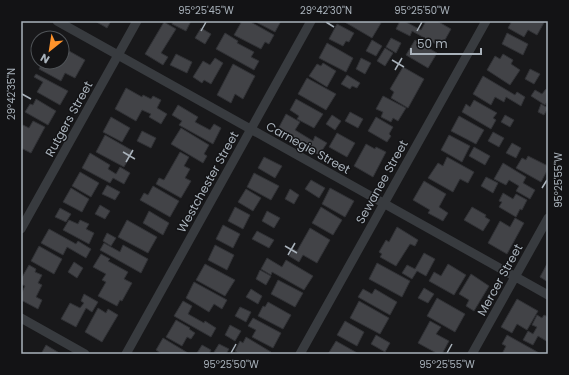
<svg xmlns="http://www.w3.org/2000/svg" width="569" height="375" font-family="Poppins,sans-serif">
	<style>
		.building { fill: #424347; stroke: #313236 }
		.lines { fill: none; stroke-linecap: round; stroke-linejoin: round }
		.minor { stroke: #383b3f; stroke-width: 9 }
		.ticks { fill: none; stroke: #a9b2bb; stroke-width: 1.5 }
		.labels { text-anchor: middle; stroke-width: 3; stroke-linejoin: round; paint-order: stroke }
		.street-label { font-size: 12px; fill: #a9b2bb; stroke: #131315 }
		.neatline { fill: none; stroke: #a9b2bb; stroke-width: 1.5 }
		.ticks-label { font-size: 10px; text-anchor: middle; fill: #a9b2bb }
	</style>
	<rect width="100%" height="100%" fill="#18181a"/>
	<!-- building -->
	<path class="building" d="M95 21H111L107 28Z
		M173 21H191L186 31 172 24Z
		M242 21H249L274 35 269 44 265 42 261 49 234 35Z
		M254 21H281L275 32Z
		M343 21H377L381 23 372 38Z
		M400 21H404L421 30 426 21H437L451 29 441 47 412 31 410 36 396 29Z
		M512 21H545L537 35 528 30 524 37 508 28Z
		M164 22 176 29 161 53 168 57 163 65 145 54Z
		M337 24 354 33 349 42 346 41 343 46 329 39Z
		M201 28 211 34 205 44 195 38Z
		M225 33 238 41 237 43 254 52 251 57 259 61 254 70 216 49Z
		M507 33 528 44 523 55 502 44Z
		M391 38 401 43 396 53 386 47Z
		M372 40 382 46 376 56 366 51Z
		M415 40 437 53 428 68 406 55Z
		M327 43 353 58 346 72 319 58Z
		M62 47 85 60 75 78 65 73 61 81 39 69 43 62H62Z
		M385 48 393 53 385 66 377 61Z
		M176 54 192 62 187 73 170 65Z
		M503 54 513 60 511 64 520 70 510 85 487 70 495 56 500 59Z
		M215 58 223 63 211 84 204 80 202 83 193 77 203 61 210 65Z
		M361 58 371 63 365 74 356 69Z
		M323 63 336 71 327 87 309 76 317 64 321 66Z
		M233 64 255 76 243 99 235 94 231 103 217 95Z
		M403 67 424 79 408 108 391 98 394 92 390 89Z
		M530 69 540 74 534 84 525 79Z
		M36 74 68 91 60 105 37 92 43 82 34 77Z
		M347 75 360 83 357 88 352 86 350 89 341 84Z
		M483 76 515 95 517 92 525 97 521 106 506 97 504 102 495 97 491 105 473 94Z
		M307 78 336 94 326 110 298 94Z
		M126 88 142 97 143 95 151 99 153 96 161 100 157 108 167 114 161 124 149 117 151 114 142 110 136 121 115 109Z
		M546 89 548 90V100L545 105 531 96 535 90 542 94Z
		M383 96 406 108 398 121 393 118 391 122 381 117 383 112 376 109Z
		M36 99 56 111 48 125 25 112 30 104 33 105Z
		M296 99 323 114 314 128 297 119 299 116 290 110Z
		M474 100 497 113 493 118 496 120 491 129 462 112 466 104 470 107Z
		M541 104 548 108 544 115 538 112Z
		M178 105 198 117 195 122 210 130 214 124 221 128 213 144 179 125 182 121 172 115Z
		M350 112 363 119 358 128 345 121Z
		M286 114 300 122 295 130 313 141 315 136 327 143 319 155 277 131Z
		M332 115 341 121 335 130 326 124Z
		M505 115 514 120 510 127 501 122Z
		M459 116 484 130 476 144 451 131Z
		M111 117 130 128 122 142 103 132Z
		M376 117 393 127 389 134 391 136 387 142 368 131Z
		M33 121 45 127 31 153 21 148V128L23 125 29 128Z
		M181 128 209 145 204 154 207 156 203 163 171 144Z
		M142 131 156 138 151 148 137 141Z
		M493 132 504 138 499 147 488 141Z
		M337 133 355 143 347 157 329 147Z
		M105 135 133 151 124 167 96 152Z
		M449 135 470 146 462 162 441 150Z
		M512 143 521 148 516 158 506 153Z
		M366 144 375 149 376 147 386 152 373 177 354 166Z
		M474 147 490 156 485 165 469 156Z
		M180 152 189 157 184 166 190 169 185 178 191 181 181 198 156 184 159 178 164 180Z
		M90 153 110 165 108 169 116 174 120 167 130 173 124 184 113 178 110 183 82 168Z
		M528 156 548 166V169L541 182 516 168 522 158 526 160Z
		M264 157 282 166 275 178 258 168Z
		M447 157 474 172 468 183 460 179 453 192 428 178 438 163 443 166Z
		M503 163 526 177 523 183 535 190 530 199 516 191 519 186 509 180 506 185 494 179Z
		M80 172 99 183 91 197 72 186Z
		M254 173 279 186 271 200 247 187Z
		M486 177 498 183 493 193 481 186Z
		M311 180 325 188 319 198 305 189Z
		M424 181 446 194 439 207 448 213 443 221 428 213 430 210 413 200Z
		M107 185 120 192 115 200 102 194Z
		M153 186 179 201 170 217 140 200 144 193 148 195Z
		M71 188 89 199 82 212 63 202Z
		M330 188 354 201 345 217 322 204Z
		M246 189 261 198 253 211 238 202Z
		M290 189 299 195 294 204 285 199Z
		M503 193 513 199 516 194 527 200 522 210 520 209 516 217 499 207 502 202 499 201Z
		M100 205 110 211 105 219 95 214Z
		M235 207 250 215 243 229 228 221Z
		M321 207 342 220 333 235 312 223Z
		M472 207 486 215 485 217 490 220 483 231 464 220Z
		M60 208 71 214 66 222 55 217Z
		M149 211 169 223 163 235 143 223Z
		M267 211 280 218 274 228 262 221Z
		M515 218 524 223 507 254 488 243 500 221 510 227Z
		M69 220 78 224 80 220 89 224 86 229 94 233 89 244 63 230Z
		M127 220 157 237 148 253 118 237Z
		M223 225 240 234 233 248 216 239Z
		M397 227 418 240 415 246 410 244 396 266 380 257 382 254 379 252 386 240 389 242Z
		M310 228 330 240 317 263 303 255 299 262 289 256 293 249 297 251Z
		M49 229 76 244 78 241 91 249 86 258 67 247 63 255 41 243Z
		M257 231 274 240 269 248 252 239Z
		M107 233 116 238 111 246 103 241Z
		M104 243 120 252 123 245 148 259 141 273 100 250Z
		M215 245 234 255 227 270 208 260Z
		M39 246 62 259 54 274 31 261Z
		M424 253 435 259 426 276 417 271 412 279 402 273 407 265 415 269Z
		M101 254 110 259 108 261 128 272 124 279 132 283 122 301 120 300 117 306 98 296 106 282 102 280 106 274 93 267Z
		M267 258 282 267 286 260 313 276 304 290 272 272 271 275 261 269Z
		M74 262 83 268 77 278 68 272Z
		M548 262V282L540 277Z
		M377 263 410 281 402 297 369 279Z
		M205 264 235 280 225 296 196 280Z
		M448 264 466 275 454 295 429 281 434 272 441 276Z
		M29 265 36 269 35 272 42 275 38 283 42 285 36 297 42 300 38 309 21 300V294L25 286 21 284V279Z
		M260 270 271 276 266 285 256 279Z
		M471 274 489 286 474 311 466 306 469 300 459 294Z
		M278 280 303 293 295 307 271 294Z
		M194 282 227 300 222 309 214 304 209 312 186 298Z
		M424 288 434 294 428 303 418 298Z
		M251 289 262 296 258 304 246 297Z
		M363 289 372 294 375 289 397 302 390 315 358 297Z
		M84 294 98 302 92 312 86 308 76 327 61 319 70 303 80 308 84 303 81 301Z
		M437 298 465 314 455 332 427 316Z
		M517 299 538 311 527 330 517 324 512 333 501 327Z
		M183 301 192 306 188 314 204 323 205 321 216 328 211 337 174 316Z
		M359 301 389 318 380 334 350 318Z
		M268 302 291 315 283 329 258 316 263 306 265 307Z
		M240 307 251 312 246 322 235 316Z
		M98 308 106 313 108 309 118 315 102 342 85 332Z
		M537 315 542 318 544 315 548 317V342L538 336 533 345 523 340 528 331 533 334 537 327 532 325Z
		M253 318 281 333 273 348 252 337 256 330 248 326Z
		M176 320 190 328 189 329 195 333 191 339 187 337 182 346 166 337Z
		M345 321 364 332 357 346 337 335Z
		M430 321 441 327 436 334 449 341 442 354H438L418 343Z
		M230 325 241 331 235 341 225 335Z
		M376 335 390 343 385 352 371 344Z
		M507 335 541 354H502L506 346 502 344Z
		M246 337 271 352 270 354H240L235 351 240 341 243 343Z
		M163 338 188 353 187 354H162L156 350Z
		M336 341 359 354H328Z
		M219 344 229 349 226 354H218L214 352Z
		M46 345 61 354H41Z
		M202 345 211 350 209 354 197 353Z"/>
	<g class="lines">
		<!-- minor -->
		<path class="minor" d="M57 21 548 295
			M21 229 137 21
			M21 318 85 354
			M126 354 311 21
			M300 354 486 21
			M472 354 548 218"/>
	</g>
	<!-- ticks -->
	<path class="ticks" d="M326 22 334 27M201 31 206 22M417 31 422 22M392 60 404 67M395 70 402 58M22 94 31 99M123 152 135 159M126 162 133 150M542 188 547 180M285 246 297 253M288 255 295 243M231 353 236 344M447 353 452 344"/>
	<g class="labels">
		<!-- street labels -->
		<g class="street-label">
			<text transform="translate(69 119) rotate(-61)" y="4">Rutgers Street</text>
			<text transform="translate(308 148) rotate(29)" y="4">Carnegie Street</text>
			<text transform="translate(208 182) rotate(-61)" y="4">Westchester Street</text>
			<text transform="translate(382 182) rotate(-61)" y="4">Sewanee Street</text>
			<text transform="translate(500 280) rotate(-61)" y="4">Mercer Street</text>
		</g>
	</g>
	<!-- border -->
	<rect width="569" height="375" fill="none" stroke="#131315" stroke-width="44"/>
	<!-- north arrow -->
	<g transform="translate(50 50) rotate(210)"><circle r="19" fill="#131315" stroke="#4f5357"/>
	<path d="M0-3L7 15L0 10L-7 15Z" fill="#ff932b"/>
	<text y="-6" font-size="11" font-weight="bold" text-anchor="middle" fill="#a9b2bb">N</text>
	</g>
	<!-- scale -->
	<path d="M411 48v6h70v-6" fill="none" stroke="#a9b2bb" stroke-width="2"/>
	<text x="417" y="48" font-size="12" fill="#a9b2bb" stroke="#131315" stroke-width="3" paint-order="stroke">50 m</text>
	<rect x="22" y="22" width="525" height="331" class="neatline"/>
	<g class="ticks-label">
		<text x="206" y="14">95°25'45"W</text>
		<text x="326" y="14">29°42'30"N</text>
		<text x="422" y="14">95°25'50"W</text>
		<text transform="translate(11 94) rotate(-90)" y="4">29°42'35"N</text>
		<text transform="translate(558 180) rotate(-90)" y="4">95°25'55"W</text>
		<text x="231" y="368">95°25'50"W</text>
		<text x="447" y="368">95°25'55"W</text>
	</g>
</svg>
